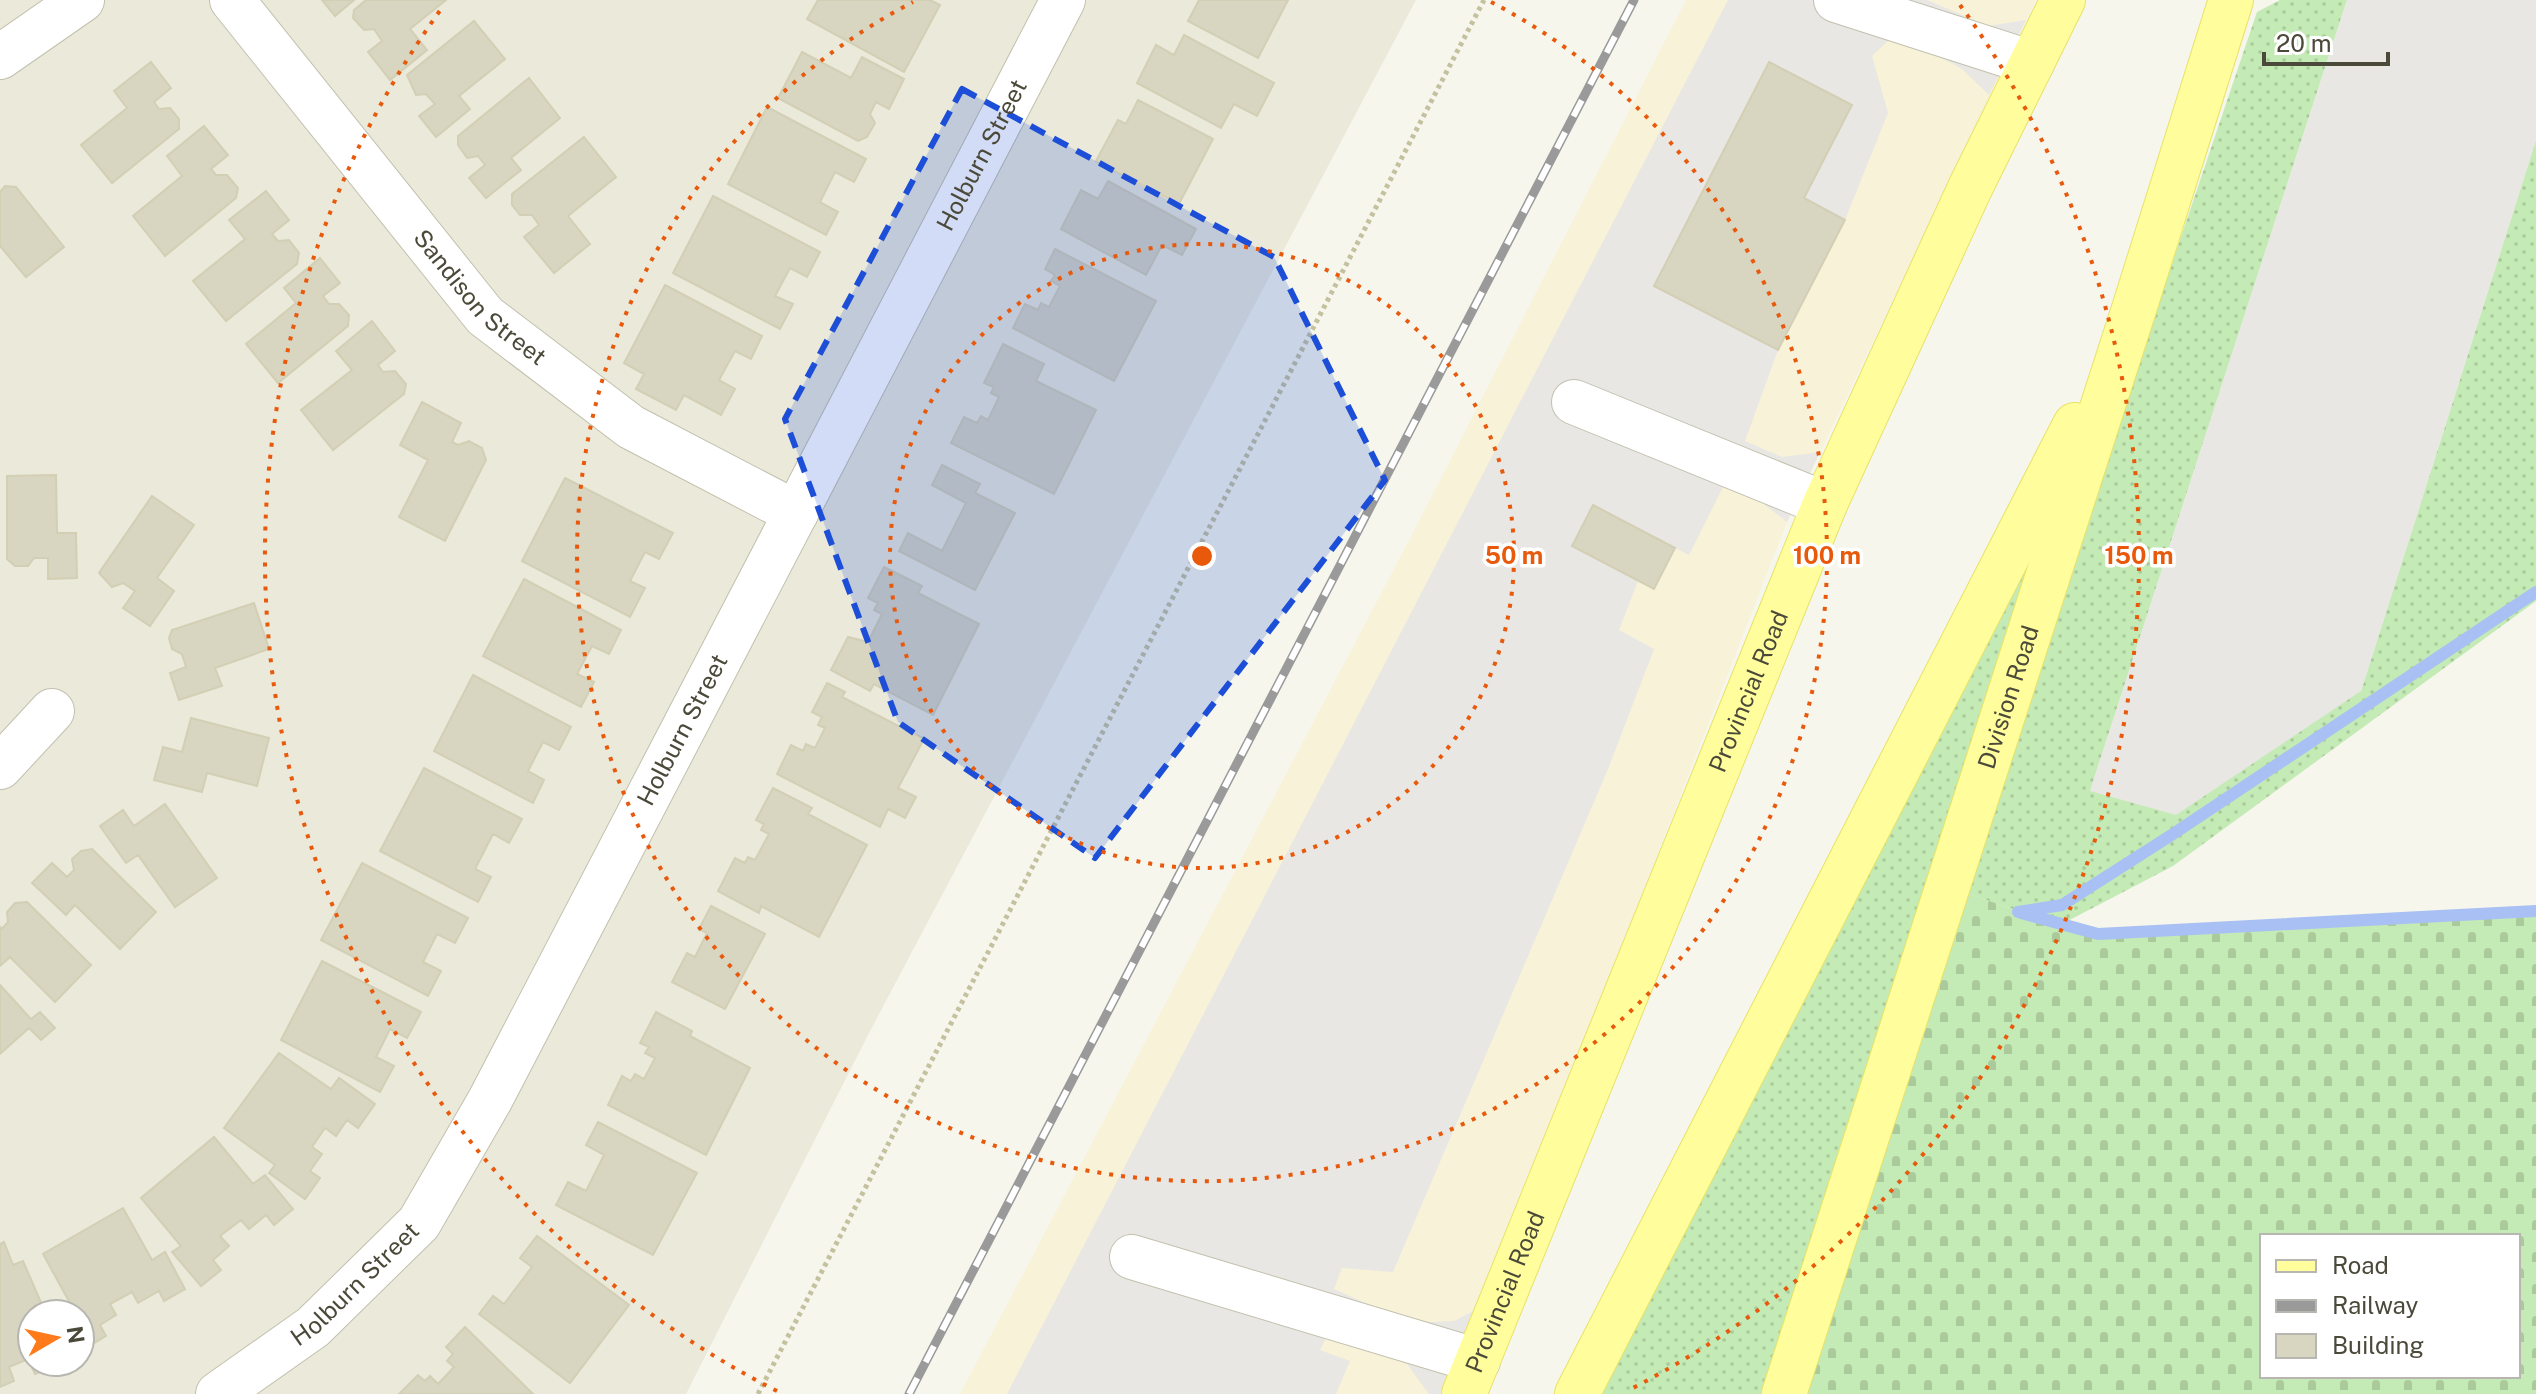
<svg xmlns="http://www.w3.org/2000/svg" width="2536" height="1394" font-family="'Public Sans',sans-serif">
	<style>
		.residential { fill: #eae9da; fill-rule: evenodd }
		.commercial { fill: #f7f2d8 }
		.grass { fill: url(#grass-dots) }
		.cemetery { fill: url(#cemetery-stones); fill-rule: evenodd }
		.parking { fill: #e8e7e3 }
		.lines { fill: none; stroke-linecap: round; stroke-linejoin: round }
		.stream { stroke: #a8c0f3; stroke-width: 12 }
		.building { fill: #d8d5c1; stroke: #d3cfb4; stroke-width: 2 }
		.minor-casing { stroke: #c2c1ae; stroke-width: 46 }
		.major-casing { stroke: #e7e369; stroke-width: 46 }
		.path { stroke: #c4c19f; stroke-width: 5; stroke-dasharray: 4 4; stroke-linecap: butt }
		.minor { stroke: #fff; stroke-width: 44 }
		.major { stroke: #fffd9c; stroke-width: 44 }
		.rail-casing { stroke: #9a9a9a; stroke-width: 9 }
		.rail { stroke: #fff; stroke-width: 6; stroke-dasharray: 18; stroke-linecap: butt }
		.marked { fill: #1d4ed8; fill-opacity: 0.2; stroke: #1d4ed8; stroke-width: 6; stroke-dasharray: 16 10; stroke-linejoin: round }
		.ring { fill: none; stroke: #e8590c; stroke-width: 4; stroke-dasharray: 4 8 }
		.labels { text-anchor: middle; stroke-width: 7; stroke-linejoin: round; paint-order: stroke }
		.street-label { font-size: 24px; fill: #4b4939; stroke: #fff }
		.centre { fill: #e8590c; stroke: #fff; stroke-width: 4 }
		.ring-label { font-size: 24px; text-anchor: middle; font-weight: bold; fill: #e8590c; stroke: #fff; stroke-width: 7; stroke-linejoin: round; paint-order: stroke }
	</style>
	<defs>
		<pattern id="grass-dots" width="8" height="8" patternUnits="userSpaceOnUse" patternTransform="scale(2)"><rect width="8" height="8" fill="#c4eab5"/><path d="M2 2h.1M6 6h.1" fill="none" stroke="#aaca9c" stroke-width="1.8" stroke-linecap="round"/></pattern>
		<pattern id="cemetery-stones" width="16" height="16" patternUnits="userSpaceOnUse" patternTransform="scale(2)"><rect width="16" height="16" fill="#c4eab5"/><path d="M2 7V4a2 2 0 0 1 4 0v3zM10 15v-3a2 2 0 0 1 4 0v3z" fill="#aaca9c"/></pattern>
	</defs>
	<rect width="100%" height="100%" fill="#f6f6ec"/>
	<!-- residential -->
	<path class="residential" d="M0 0H1416L869 1033 686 1394H0ZM32 1314H80V1362H32Z"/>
	<!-- commercial -->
	<path class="commercial" d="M1686 0H2036L1787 522 1447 1394H960L1416 527Z"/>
	<!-- grass -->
	<path class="grass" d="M2280 0H2347L2090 791 2361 691 2536 140V601L2173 866 2060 925 1960 891 2257 12Z
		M2089 420 1765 1394H1594Z"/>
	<!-- cemetery -->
	<path class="cemetery" d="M1960 891 2060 925 2098 934 2536 910V1394H1800ZM2262 1236H2518V1376H2262Z"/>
	<!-- parking -->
	<path class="parking" d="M1728 0H1927L1988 26 2026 20 1989 95 1962 69 1896 33 1872 56 1888 113 1845 220 1804 198 1852 105 1768 62 1655 285 1778 350 1745 441 1782 457 1820 452 1787 522 1743 488 1724 485 1689 555 1593 506 1572 546 1638 581 1619 630 1654 649 1608 769 1393 1272 1342 1268 1334 1289 1410 1323 1454 1321 1481 1307 1447 1394H1429L1407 1364 1329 1332 1320 1350 1350 1361 1336 1394H1007Z
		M2347 0H2536V140L2361 691 2176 815 2090 791Z"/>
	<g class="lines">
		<!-- stream -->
		<path class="stream" d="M2018 912 2062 905 2173 834 2536 592
			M2021 913 2098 934 2536 911"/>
	</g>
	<!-- building -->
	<path class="building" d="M322 0H354L335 16Z
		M366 0H446L410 29 427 50 390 80 368 52 382 41 374 29 364 30 353 18 354 10Z
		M818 0H930L940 5 904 72 807 19Z
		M1199 0H1288L1258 58 1188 21Z
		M474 21 505 59 459 96 470 109 436 137 419 116 435 104 426 94 416 95 407 75Z
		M1184 35 1274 83 1257 116 1234 104 1221 128 1137 83 1156 45 1174 55Z
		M802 52 851 78 862 57 904 79 889 109 876 102 870 114 875 123 867 137 858 141 778 98Z
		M151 62 171 88 154 102 159 109 170 108 179 119V129L112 183 81 145 127 108 114 91Z
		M1769 62 1852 105 1804 198 1845 220 1778 350 1654 286Z
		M529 78 560 118 511 158 521 170 486 198 469 178 485 165 478 156 467 158 458 145V136Z
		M1138 100 1213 139 1179 204 1096 161 1118 120 1126 124Z
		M767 107 866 159 854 182 835 172 820 202 838 212 826 235 728 184Z
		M204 126 228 155 211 169 216 175H227L238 188 236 198 165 256 133 216 182 176 167 156Z
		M584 137 616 177 568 216 590 244 554 273 524 237 539 225 532 215H520L512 205V194Z
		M1108 181 1196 229 1182 255 1162 245 1146 275 1061 229 1081 190 1098 199Z
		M5 186 16 187 64 247 26 277 0 246V192Z
		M266 191 289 220 272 234 278 241 289 240 299 253 297 264 226 321 193 281 245 239 229 220Z
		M713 196 820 252 807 277 790 268 775 296 793 304 780 329 673 273Z
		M1055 249 1156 301 1114 381 1013 328 1025 304 1038 310 1041 303 1049 307 1060 286 1051 281 1055 275 1045 269Z
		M320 258 340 283 323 296 329 304H339L349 315 348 326 278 383 246 344 296 303 284 288Z
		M665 285 762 336 751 359 735 351 719 380 735 389 721 415 684 395 676 410 636 389 644 374 624 363Z
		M372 321 395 351 378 365 383 372 395 371 406 384 404 394 333 450 301 410 352 370 336 351Z
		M1003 344 1044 364 1036 381 1096 410 1054 494 951 443 964 417 977 423 981 416 988 420 999 397 991 393 994 387 984 383Z
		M422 402 461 423 452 442 458 445 469 441 482 448 486 460 445 541 399 517 428 460 400 445Z
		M942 465 980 484 975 493 1015 513 975 590 899 551 908 533 942 551 966 503 932 485Z
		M56 475 57 533H76L77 578 48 579V558H34L28 566H15L7 559V476Z
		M565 478 673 533 659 559 645 552 630 581 645 588 630 617 522 561Z
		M152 496 194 525 157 578 174 591 150 626 123 608 135 591 123 583 112 587 99 573Z
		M1593 505 1675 548 1654 589 1572 546Z
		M884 567 922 586 918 593 979 624 933 715 874 684 870 691 831 670 848 637 868 642 882 614 874 610 878 603 868 598Z
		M524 579 621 630 609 654 592 646 577 674 594 682 581 707 483 656Z
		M254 603 269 649 215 668 222 686 179 700 170 673 186 667 182 654 172 649 169 638 172 630Z
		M473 675 571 727 559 750 543 742 528 771 544 780 533 803 434 751Z
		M827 683 845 692 842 697 924 739 898 788 916 797 905 818 888 809 880 827 777 774 791 745 803 751 806 744 815 748 825 728 818 725 822 717 812 712Z
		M191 718 269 738 257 786 207 773 202 792 154 780 163 747 182 752Z
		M424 768 522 819 509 843 493 834 475 869 491 877 478 902 380 851Z
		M773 788 812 808 808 814 867 845 819 937 761 906 759 913 718 891 735 858 745 863 748 857 755 860 769 834 761 830 764 824 756 820Z
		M165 804 217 878 175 907 138 855 126 863 100 826 123 810 134 826Z
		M92 849 156 912 120 949 75 905 66 915 32 883 52 863 67 877 74 870 72 859 81 851Z
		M362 863 468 918 455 943 437 934 423 962 441 971 428 996 321 940Z
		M27 902 91 965 55 1002 10 957 0 966V927L2 929 8 922 7 912 15 903Z
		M711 906 765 934 725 1009 672 982 687 953 695 957 707 933 699 929Z
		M322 961 421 1012 407 1038 390 1029 376 1057 394 1066 380 1092 281 1040Z
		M0 985 31 1019 40 1012 55 1028 41 1040 29 1028 0 1054Z
		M656 1012 692 1031 690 1036 750 1068 706 1155 608 1105 622 1076 631 1081 635 1074 644 1079 655 1058 645 1053 649 1047 640 1043Z
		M279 1053 331 1089 339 1078 375 1104 358 1128 347 1120 336 1136 325 1128 312 1147 322 1154 310 1171 320 1178 305 1199 269 1173 275 1165 224 1128Z
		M598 1122 697 1173 653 1255 556 1205 568 1182 586 1191 604 1155 586 1145Z
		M214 1137 253 1184 265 1175 293 1209 274 1225 266 1215 249 1229 241 1220 220 1236 229 1246 213 1260 221 1270 201 1286 172 1252 181 1246 141 1198Z
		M123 1208 152 1260 165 1252 185 1289 164 1301 159 1291 138 1303 132 1292 110 1304 116 1315 100 1325 106 1336 84 1349 80 1342V1314H63L61 1311 71 1305 43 1254Z
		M537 1236 629 1305 570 1383 479 1314 493 1296 504 1304 532 1267 520 1258Z
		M4 1242 13 1265 23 1261 46 1314H32V1362H65L35 1374 28 1359 9 1367 14 1381 0 1387V1244Z
		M465 1327 533 1394H399L418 1375 425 1381 430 1376 438 1384 454 1367 447 1361 453 1354 446 1347Z"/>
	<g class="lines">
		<defs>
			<g id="minor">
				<path id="s1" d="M232 0 485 316 631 427 796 513"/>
				<path d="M1836 0 2032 63"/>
				<path d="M0 57 82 0"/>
				<path d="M1574 402 1825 504"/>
				<path d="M0 767 52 711"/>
				<path d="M1132 1257 1478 1361"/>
				<path id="s2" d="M218 1394 313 1327 419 1223 490 1100 1063 0"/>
			</g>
			<g id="major">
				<path id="s3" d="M1464 1394 1825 504 1970 188 2063 0"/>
				<path d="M1577 1394 2075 425"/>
				<path id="s4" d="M1784 1394 2134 309 2231 0"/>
			</g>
		</defs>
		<!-- minor casing -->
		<use href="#minor" class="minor-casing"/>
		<!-- major casing -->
		<use href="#major" class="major-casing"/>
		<!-- path -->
		<path class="path" d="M758 1394 1484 0"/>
		<!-- minor -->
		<use href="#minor" class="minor"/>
		<!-- major -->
		<use href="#major" class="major"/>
		<defs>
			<path id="rail" d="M909 1394 1634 0"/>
		</defs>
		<!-- rail casing -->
		<use href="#rail" class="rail-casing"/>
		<!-- rail -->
		<use href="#rail" class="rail"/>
	</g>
	<!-- marked area -->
	<path class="marked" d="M962 89 1274 257 1385 480 1095 858 898 722 785 419Z"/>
	<!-- distance rings -->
	<g class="ring">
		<circle cx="1202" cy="556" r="312"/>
		<path d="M1491 2A625 625 0 1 1 913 2"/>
		<path d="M777 1391A937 937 0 0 1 444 5M1960 5A937 937 0 0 1 1627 1391"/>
	</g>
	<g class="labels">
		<!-- street labels -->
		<g class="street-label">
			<text dy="8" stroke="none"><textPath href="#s2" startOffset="1472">Holburn Street</textPath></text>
			<text dy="8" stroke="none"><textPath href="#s1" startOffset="388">Sandison Street</textPath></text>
			<text dy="8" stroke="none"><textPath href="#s3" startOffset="758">Provincial Road</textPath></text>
			<text dy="8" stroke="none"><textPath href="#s4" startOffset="732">Division Road</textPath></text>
			<text dy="8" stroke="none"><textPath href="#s2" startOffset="824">Holburn Street</textPath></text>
			<text dy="8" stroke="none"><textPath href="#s2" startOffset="176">Holburn Street</textPath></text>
			<text dy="8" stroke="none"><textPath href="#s3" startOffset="110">Provincial Road</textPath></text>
		</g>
	</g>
	<circle cx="1202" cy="556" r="12" class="centre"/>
	<g class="ring-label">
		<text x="1514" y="564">50 m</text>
		<text x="1827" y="564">100 m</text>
		<text x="2139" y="564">150 m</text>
	</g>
	<!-- legend -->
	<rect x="2260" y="1234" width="260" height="144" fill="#ffffff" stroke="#b7b6b0" stroke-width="2"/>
	<rect x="2276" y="1260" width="40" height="12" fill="#fffd9c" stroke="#b7b6b0" stroke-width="2"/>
	<text x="2332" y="1274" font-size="24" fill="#4b4939">Road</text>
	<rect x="2276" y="1300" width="40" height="12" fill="#9a9a9a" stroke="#b7b6b0" stroke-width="2"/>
	<text x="2332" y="1314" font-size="24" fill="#4b4939">Railway</text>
	<rect x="2276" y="1334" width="40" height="24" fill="#d8d5c1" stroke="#b7b6b0" stroke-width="2"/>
	<text x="2332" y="1354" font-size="24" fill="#4b4939">Building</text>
	<!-- north arrow -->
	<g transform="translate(56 1338) rotate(81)"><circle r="38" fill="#ffffff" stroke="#b7b6b0" stroke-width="2"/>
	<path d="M0-6L14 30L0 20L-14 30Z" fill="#fe7a1b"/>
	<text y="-12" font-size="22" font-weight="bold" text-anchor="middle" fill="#4b4939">N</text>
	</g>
	<!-- scale -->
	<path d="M2264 52v12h124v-12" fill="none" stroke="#4b4939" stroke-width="4"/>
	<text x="2276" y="52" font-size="24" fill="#4b4939" stroke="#ffffff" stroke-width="6" paint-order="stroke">20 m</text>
</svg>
